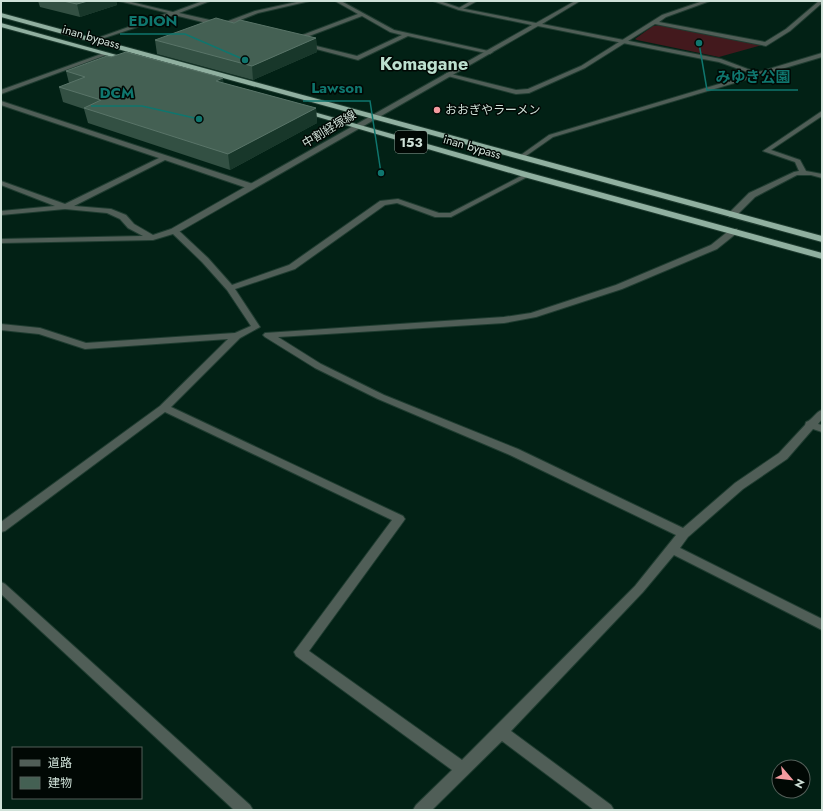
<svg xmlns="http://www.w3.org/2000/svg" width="823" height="811" font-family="Jost,'Noto Sans JP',sans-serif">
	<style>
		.green { fill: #43191d }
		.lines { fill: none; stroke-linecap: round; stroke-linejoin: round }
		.minor-casing { stroke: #1f3c30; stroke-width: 2 }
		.tertiary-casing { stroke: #1f3c30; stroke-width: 2 }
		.trunk-casing { stroke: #1f3c30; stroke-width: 2 }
		.minor { fill: #505e57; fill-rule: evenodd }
		.tertiary { fill: #505e57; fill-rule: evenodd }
		.trunk { fill: #90b0a0; fill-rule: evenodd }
		.wall { fill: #335043 }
		.shaded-wall { fill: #18372a }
		.building { fill: #446053; stroke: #597468 }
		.poi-dot { fill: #f49b9f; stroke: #010804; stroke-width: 1.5 }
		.labels { text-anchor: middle; stroke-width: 3; stroke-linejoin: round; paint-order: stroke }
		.far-street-label { font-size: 12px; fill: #cfe1d8; stroke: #010804 }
		.far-poi-label { font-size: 12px; fill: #cfe1d8; stroke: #010804; text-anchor: start }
		.shield { fill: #010804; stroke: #91a098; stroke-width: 1 }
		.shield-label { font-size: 13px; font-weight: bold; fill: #cfe1d8 }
		.far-town-label { font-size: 18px; font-weight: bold; fill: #bcdfce; stroke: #010804 }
		.leader { fill: none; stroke: #0f766e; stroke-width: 1.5 }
		.callout-dot { fill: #0f766e; stroke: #010804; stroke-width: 1.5 }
		.callout-label { font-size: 15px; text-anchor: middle; font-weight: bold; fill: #0f766e; stroke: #010804; stroke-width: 3; stroke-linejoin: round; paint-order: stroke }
	</style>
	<rect width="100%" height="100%" fill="#022115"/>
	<!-- green -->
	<path class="green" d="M660 25 762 45 719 57 637 40 635 39 653 26Z"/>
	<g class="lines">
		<defs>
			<path id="minor" d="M119 1H127L173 12 203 1H210L179 13 223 23 255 11 301 1H310L258 13 223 27 174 15 92 42V40L168 13Z
				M335 1H341L394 30 493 52 490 54 408 36 358 60 301 45 304 43 357 56 402 35 390 32 362 16 296 41H292V39L358 14Z
				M471 1H477L461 10 457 9Z
				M703 1H710L666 17 659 22 765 42 786 29 819 1H822V3L790 31 766 46 655 24 585 68 529 93 516 94 444 75 447 73 516 90 528 89 581 66 662 15Z
				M104 53 109 54 1 94V90Z
				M822 53V57L553 137 523 158 518 157 549 135Z
				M1 101 253 184V188H247L165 160 74 206 111 209 126 215 134 224 153 235 171 229H177L208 258 232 285 289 265 380 201 398 199 439 213H450L525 174H529V176L451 217H435L397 203 385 205 295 269 235 289 260 327 240 338 171 407 403 516 405 519 403 522 309 651 462 760 635 586 676 535 510 455 378 399 315 368 265 337 263 335 265 333 504 317 531 313 616 285 711 245 731 229H737V233L717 249 622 289 536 317 504 323 278 337 321 364 384 395 518 449 683 528 735 483 779 453 805 425 806 422C813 420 815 412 822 410V419L818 424 822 425V432L813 429 787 459 743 489 688 537 680 548 822 619V630L674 555 643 592 511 731 611 805 614 810H594L502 741 432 810H413L416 805 452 770 296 656 294 652 392 520 165 412 5 531 1 532V522L160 406 228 339 85 349 39 334 1 330V324L40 328 86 343 235 333 251 326 227 290 202 262 173 234 153 240 1 243V239L143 236 128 228 120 219 107 213 65 209 1 215V211L55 206 1 185V181L65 204 159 158 1 105Z
				M822 111V116L771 150 800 160 806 171 822 174V178L811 175H797L755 197 735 217H729V213L749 193 794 172 799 171 795 162 763 151Z
				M1 582 5 584 250 805 253 810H234L1 594Z"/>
			<path id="tertiary" d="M433 1H440L460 8 536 23 575 1H580L542 24 721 59 761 74 756 75 719 62 703 59 538 26 177 233H171V229L222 200 532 25 459 10Z"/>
			<path id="trunk" d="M1 13 822 236V242L1 17Z
				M1 23 131 59 132 60 127 61 1 27Z
				M303 109 530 173 822 253V259L524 177 301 112V110Z"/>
		</defs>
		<!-- minor casing -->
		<use href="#minor" class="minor-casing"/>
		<!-- tertiary casing -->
		<use href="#tertiary" class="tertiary-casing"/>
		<!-- trunk casing -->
		<use href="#trunk" class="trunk-casing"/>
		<!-- minor -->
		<use href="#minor" class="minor"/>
		<!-- tertiary -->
		<use href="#tertiary" class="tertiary"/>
		<!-- trunk -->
		<use href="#trunk" class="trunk"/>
	</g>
	<!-- wall -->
	<path class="wall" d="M38 1H116L117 5 80 17 40 7Z
		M234 23 316 38 317 52 253 80 157 54 155 40Z
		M111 57 223 83 316 108 317 123 230 170 88 123 84 109 63 102 59 87 69 83 66 71Z"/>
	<!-- shaded-wall -->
	<path class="shaded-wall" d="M88 1H116L117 5 80 17 77 4Z
		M316 38 317 52 253 80 252 66Z
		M223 78 225 93 216 81Z
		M316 108 317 123 230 170 228 154Z"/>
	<!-- building -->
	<path class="building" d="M63 1H88L77 4Z
		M216 18 234 23 240 20 316 38 252 66 155 40Z
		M126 52 223 78 216 81 316 108 228 154 84 108 101 100 59 87 85 77 66 71 107 56 111 57Z"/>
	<!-- markers -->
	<circle class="poi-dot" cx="437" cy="110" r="4"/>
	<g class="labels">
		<!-- far-street labels -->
		<g class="far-street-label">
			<text transform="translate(91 37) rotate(16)" y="4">inan bypass</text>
			<text transform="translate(329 129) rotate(-31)" y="4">中割経塚線</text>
			<text transform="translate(472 147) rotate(16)" y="4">inan bypass</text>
		</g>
		<!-- far-poi labels -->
		<g class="far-poi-label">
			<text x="445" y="114">おおぎやラーメン</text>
		</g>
		<!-- shield labels -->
		<rect class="shield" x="395" y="131" width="32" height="22" rx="3"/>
		<g class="shield-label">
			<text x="411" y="147">153</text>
		</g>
		<!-- far-town labels -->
		<g class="far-town-label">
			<text x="424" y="70">Komagane</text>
		</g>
	</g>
	<!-- callouts -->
	<path class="leader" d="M245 60L185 34H120M699 43L707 90H798M381 173L370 101H303M199 119L142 106H91"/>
	<g class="callout-dot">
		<circle cx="245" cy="60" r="4"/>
		<circle cx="699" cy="43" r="4"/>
		<circle cx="381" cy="173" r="4"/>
		<circle cx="199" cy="119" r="4"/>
	</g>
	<g class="callout-label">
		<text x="153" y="26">EDION</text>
		<text x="753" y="82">みゆき公園</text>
		<text x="337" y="93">Lawson</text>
		<text x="117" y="98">DCM</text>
	</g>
	<!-- border -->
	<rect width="823" height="811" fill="none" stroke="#cfe1d8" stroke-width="4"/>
	<!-- legend -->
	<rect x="12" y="747" width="130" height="52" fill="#010804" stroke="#535f59"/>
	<rect x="20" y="760" width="20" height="6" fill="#505e57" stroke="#535f59"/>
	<text x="48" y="767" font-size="12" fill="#cfe1d8">道路</text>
	<rect x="20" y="777" width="20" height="12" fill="#446053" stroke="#535f59"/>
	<text x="48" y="787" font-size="12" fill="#cfe1d8">建物</text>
	<!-- north arrow -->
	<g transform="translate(791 779) rotate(118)"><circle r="19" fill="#010804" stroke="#535f59"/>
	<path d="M0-3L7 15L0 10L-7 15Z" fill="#f49b9f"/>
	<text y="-6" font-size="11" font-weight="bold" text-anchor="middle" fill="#cfe1d8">N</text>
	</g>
</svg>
